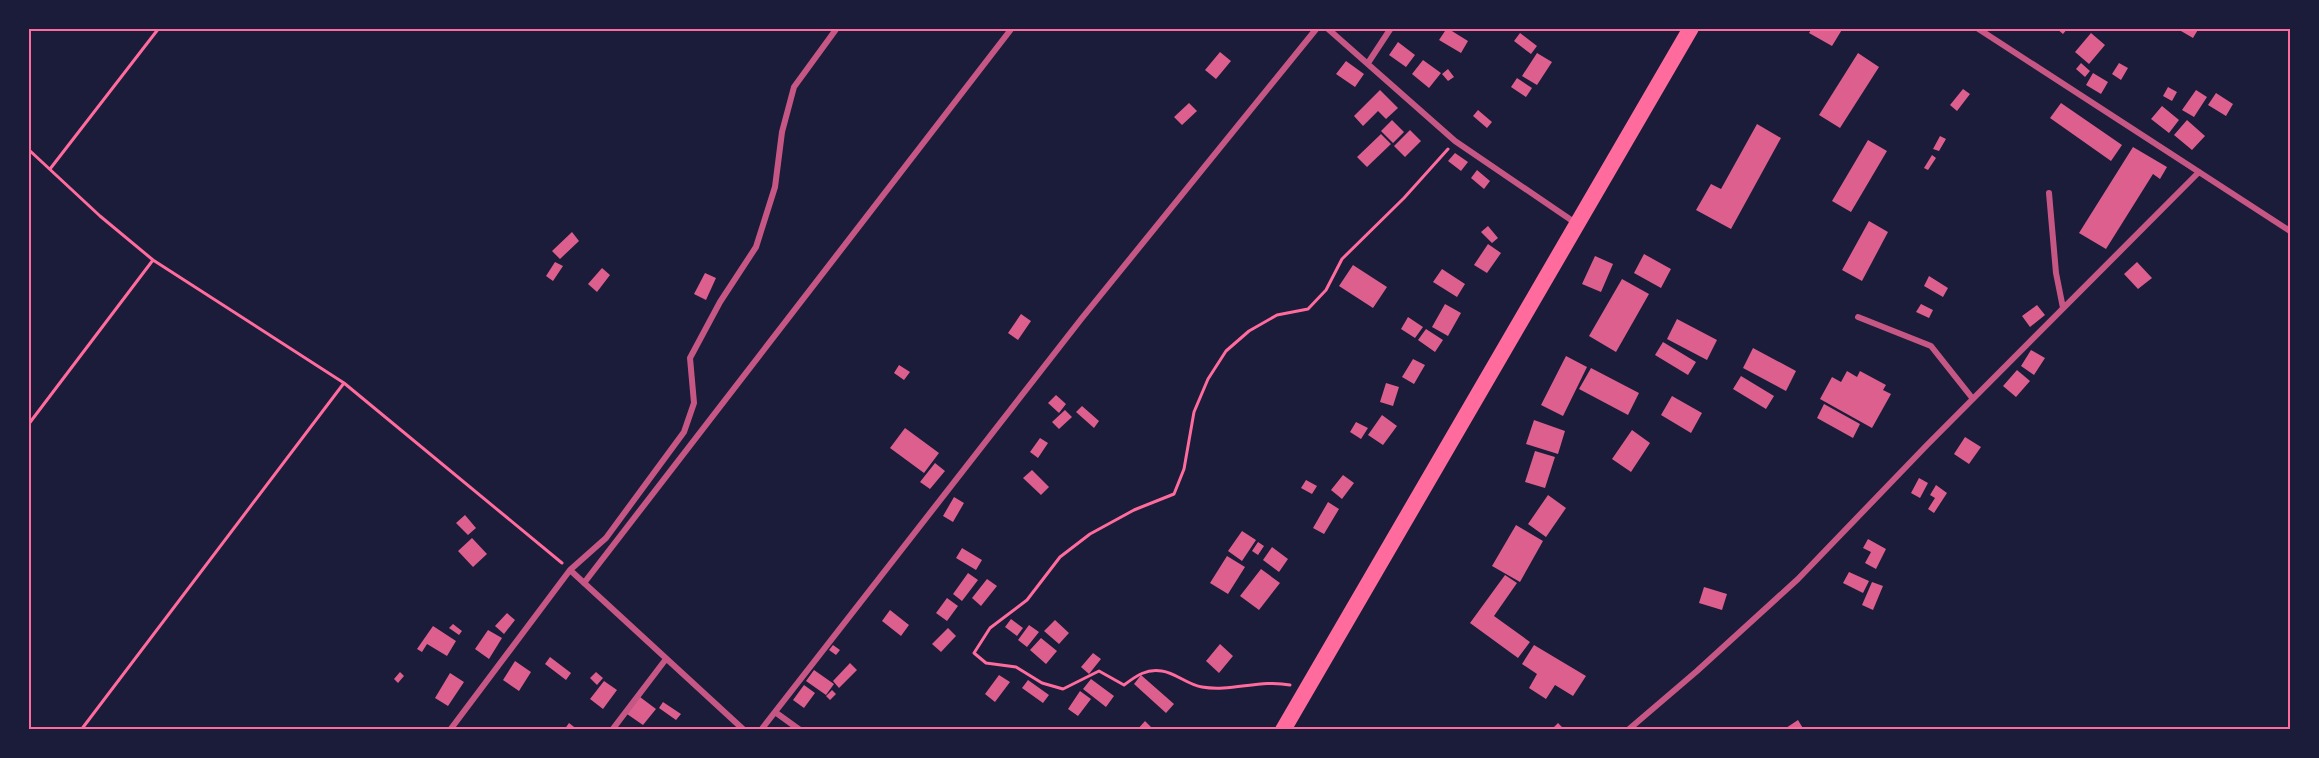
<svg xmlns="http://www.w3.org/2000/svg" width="2319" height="758" font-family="'Archivo Narrow',sans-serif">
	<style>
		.building { fill: #dd5f8e }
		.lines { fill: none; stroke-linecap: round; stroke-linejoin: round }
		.path { stroke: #ff6b9d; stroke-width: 3 }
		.minor { stroke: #c65784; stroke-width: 6 }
		.trunk { stroke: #ff6b9d; stroke-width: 16 }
		.neatline { fill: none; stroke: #ff6b9d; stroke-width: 2 }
	</style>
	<rect width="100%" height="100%" fill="#1b1b3a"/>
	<!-- building -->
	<path class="building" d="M1447 28 1468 41 1461 53 1439 40Z
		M1812 28H1843L1832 46 1809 33Z
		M2056 28H2068L2063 34Z
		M2182 28H2199L2193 38 2181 31Z
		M1520 33 1537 46 1531 54 1514 41Z
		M2091 33 2105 45 2089 64 2075 52Z
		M1398 42 1415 55 1406 67 1389 55Z
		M1220 52 1231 61 1216 79 1205 70Z
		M1537 53 1552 62 1537 85 1522 76Z
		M1858 53 1879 67 1840 128 1819 115Z
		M1423 60 1441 73 1429 88 1412 74Z
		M1346 61 1364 74 1355 87 1336 74Z
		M2081 63 2090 71 2085 77 2076 69Z
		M2119 63 2128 68 2121 80 2112 74Z
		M1448 69 1454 77 1448 81 1442 74Z
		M2093 73 2108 82 2101 94 2086 85Z
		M1517 78 1532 88 1526 97 1511 87Z
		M2168 87 2177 92 2172 101 2163 96Z
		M1963 89 1970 94 1957 111 1950 105Z
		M1380 90 1398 108 1386 119 1378 111 1363 126 1354 116Z
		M2196 90 2207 97 2194 117 2182 110Z
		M2216 93 2233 104 2226 116 2208 105Z
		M1189 103 1197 111 1182 125 1174 117Z
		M2061 103 2122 145 2111 161 2050 118Z
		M2162 106 2179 120 2169 133 2151 119Z
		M1478 110 1492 122 1487 128 1473 116Z
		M1392 120 1404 132 1393 143 1381 131Z
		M2187 120 2205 136 2192 150 2174 135Z
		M1757 124 1781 138 1731 229 1696 210 1711 184 1721 189Z
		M1410 130 1421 141 1405 157 1394 146Z
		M1381 134 1391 144 1367 167 1357 157Z
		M1940 136 1946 139 1939 151 1933 149Z
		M1868 140 1887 151 1851 212 1832 201Z
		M2133 147 2167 167 2160 179 2153 174 2106 249 2079 233Z
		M1455 153 1468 162 1461 171 1448 161Z
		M1932 155 1936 158 1928 170 1924 168Z
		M1477 170 1490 181 1484 189 1471 178Z
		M1869 221 1888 232 1862 281 1842 270Z
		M1488 226 1498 238 1492 243 1481 232Z
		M572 232 579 241 560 259 552 251Z
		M1488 244 1501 253 1487 273 1474 265Z
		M1644 254 1671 269 1661 288 1634 273Z
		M1595 256 1613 264 1601 292 1582 284Z
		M555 262 563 266 553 281 546 276Z
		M2137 262 2152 278 2138 289 2124 274Z
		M1353 265 1387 287 1373 308 1339 286Z
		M602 268 610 275 597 292 588 284Z
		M1442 269 1465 284 1457 297 1433 282Z
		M705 273 716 278 706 300 694 294Z
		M1929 276 1948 288 1943 297 1924 286Z
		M1622 279 1649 294 1616 352 1589 336Z
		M1445 304 1461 313 1448 336 1432 327Z
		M1921 304 1933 310 1929 318 1916 312Z
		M2037 305 2045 315 2030 327 2022 316Z
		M1021 314 1031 321 1018 340 1008 333Z
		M1408 317 1423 327 1415 338 1401 329Z
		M1677 319 1717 340 1707 360 1667 339Z
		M1426 329 1443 340 1435 352 1418 340Z
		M1663 342 1696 362 1688 375 1655 355Z
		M1753 348 1796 371 1786 391 1743 368Z
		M2031 350 2045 358 2034 375 2021 366Z
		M1566 356 1587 367 1563 416 1541 405Z
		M1413 359 1425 365 1414 384 1402 377Z
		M899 365 910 372 904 380 894 373Z
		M1591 368 1639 393 1628 415 1579 389Z
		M2017 370 2030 381 2016 397 2003 386Z
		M1847 371 1857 377 1860 371 1886 385 1883 390 1891 394 1872 428 1820 399 1832 377 1841 382Z
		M1741 376 1774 396 1766 409 1733 389Z
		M1386 383 1399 387 1393 406 1380 402Z
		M1056 395 1066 404 1059 413 1048 403Z
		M1672 396 1702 413 1691 433 1661 415Z
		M1824 404 1860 424 1853 438 1817 418Z
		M1082 406 1099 421 1094 428 1076 412Z
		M1065 410 1072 417 1059 429 1052 422Z
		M1382 415 1397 426 1383 445 1368 435Z
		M1534 420 1565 431 1558 454 1526 444Z
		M1356 422 1368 428 1361 439 1350 432Z
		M905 428 939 453 924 473 890 448Z
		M1632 430 1650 443 1631 472 1612 459Z
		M1965 437 1981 447 1969 464 1954 454Z
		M1040 438 1048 443 1038 458 1030 452Z
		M1535 451 1555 457 1545 488 1525 482Z
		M935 463 945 471 930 489 920 482Z
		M1032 470 1049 487 1041 495 1023 478Z
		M1343 475 1354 483 1342 499 1331 490Z
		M1919 478 1928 483 1920 498 1911 493Z
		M1306 480 1317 486 1312 494 1301 488Z
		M1936 485 1947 493 1934 513 1928 509 1935 498 1930 495Z
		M1548 495 1566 508 1546 537 1528 524Z
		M954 497 964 503 953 522 943 516Z
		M1328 502 1339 509 1324 534 1313 528Z
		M465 515 476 528 468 535 456 523Z
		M1516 525 1543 541 1520 582 1492 566Z
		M1242 531 1256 540 1242 561 1228 551Z
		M472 538 487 554 473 567 458 551Z
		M1868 539 1886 549 1876 569 1865 563 1871 552 1863 548Z
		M1258 542 1264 546 1258 555 1252 551Z
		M1272 547 1288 559 1279 572 1263 560Z
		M962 548 982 560 976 570 956 558Z
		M1227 556 1245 567 1228 594 1210 583Z
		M1261 569 1280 583 1259 610 1240 596Z
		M1849 572 1869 581 1863 593 1843 583Z
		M968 573 978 580 962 601 953 594Z
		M1505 575 1517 583 1494 616 1530 642 1518 658 1470 623Z
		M987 579 997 586 981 606 972 598Z
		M1872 582 1883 586 1873 610 1862 605Z
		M1704 587 1727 594 1722 610 1699 603Z
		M947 598 958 606 947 621 936 613Z
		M890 610 909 625 901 636 882 621Z
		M507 613 515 620 504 634 495 626Z
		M1011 619 1023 628 1017 636 1005 627Z
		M1055 620 1069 633 1059 644 1044 631Z
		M453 624 462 631 459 635 449 628Z
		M1029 625 1039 632 1027 647 1018 640Z
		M433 626 456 641 447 656 427 644 422 652 417 649Z
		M948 628 956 636 941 652 932 644Z
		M488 630 502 638 489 659 475 649Z
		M1041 638 1057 651 1046 664 1030 650Z
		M1220 644 1233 656 1219 673 1206 661Z
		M833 645 840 650 836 655 829 650Z
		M1534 645 1586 676 1573 696 1555 685 1546 699 1529 688 1537 674 1522 664Z
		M1093 653 1101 659 1089 674 1081 667Z
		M550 657 571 673 566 680 545 664Z
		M515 661 531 672 519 691 503 680Z
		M850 663 857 670 839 688 833 681Z
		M814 670 834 684 826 695 806 681Z
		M400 672 404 676 398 683 394 679Z
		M596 672 603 678 597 685 590 678Z
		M450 673 464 682 448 706 435 698Z
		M999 675 1010 682 995 702 985 694Z
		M1141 675 1174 704 1166 713 1134 684Z
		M1091 679 1114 696 1106 707 1083 689Z
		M1028 680 1049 695 1043 703 1022 688Z
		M604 681 617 690 603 709 590 699Z
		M804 685 815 693 804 708 793 700Z
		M832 690 836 694 830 700 826 696Z
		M1080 691 1091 699 1078 716 1068 709Z
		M640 697 656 709 643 725 627 714Z
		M663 702 681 714 676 720 659 708Z
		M1798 720 1804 730H1783Z
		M1145 721 1154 730H1137Z
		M569 723 578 730H564Z
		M1558 723 1565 730H1551Z"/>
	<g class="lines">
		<!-- path -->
		<path class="path" d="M28 149 100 216 153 260 344 383 562 563
			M50 169 159 28
			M28 425 153 260
			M1290 685C1261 679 1231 692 1202 687 1188 685 1176 673 1162 671 1147 668 1136 676 1124 685L1099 671 1063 689 1042 683 1016 667 986 663 974 653 990 628 1027 600 1060 557 1090 534 1134 510 1174 494 1184 469 1194 412 1208 379 1226 351 1249 331 1277 315 1308 309 1326 290 1342 259 1404 198 1448 149
			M81 730 344 383"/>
		<!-- minor -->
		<path class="minor" d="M1327 28 1455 141 1577 224
			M1977 28 2290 231
			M1368 63 1391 28
			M2049 193 2056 273 2063 308
			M1858 317 1931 346 1973 399
			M570 570 744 730
			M584 583 1012 28
			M775 712 800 730
			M450 730 570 570 606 538 684 432 694 403 690 358 720 302 756 247 775 187 782 132 794 87 837 28
			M612 730 666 659
			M761 730 1082 318 1317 28
			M1628 730 1697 671 1798 579 1927 445 2199 172"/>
		<!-- trunk -->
		<path class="trunk" d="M1283 730 1691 28"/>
	</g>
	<!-- border -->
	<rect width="2319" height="758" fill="none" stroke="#1b1b3a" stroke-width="60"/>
	<rect x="30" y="30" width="2259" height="698" class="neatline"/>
</svg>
